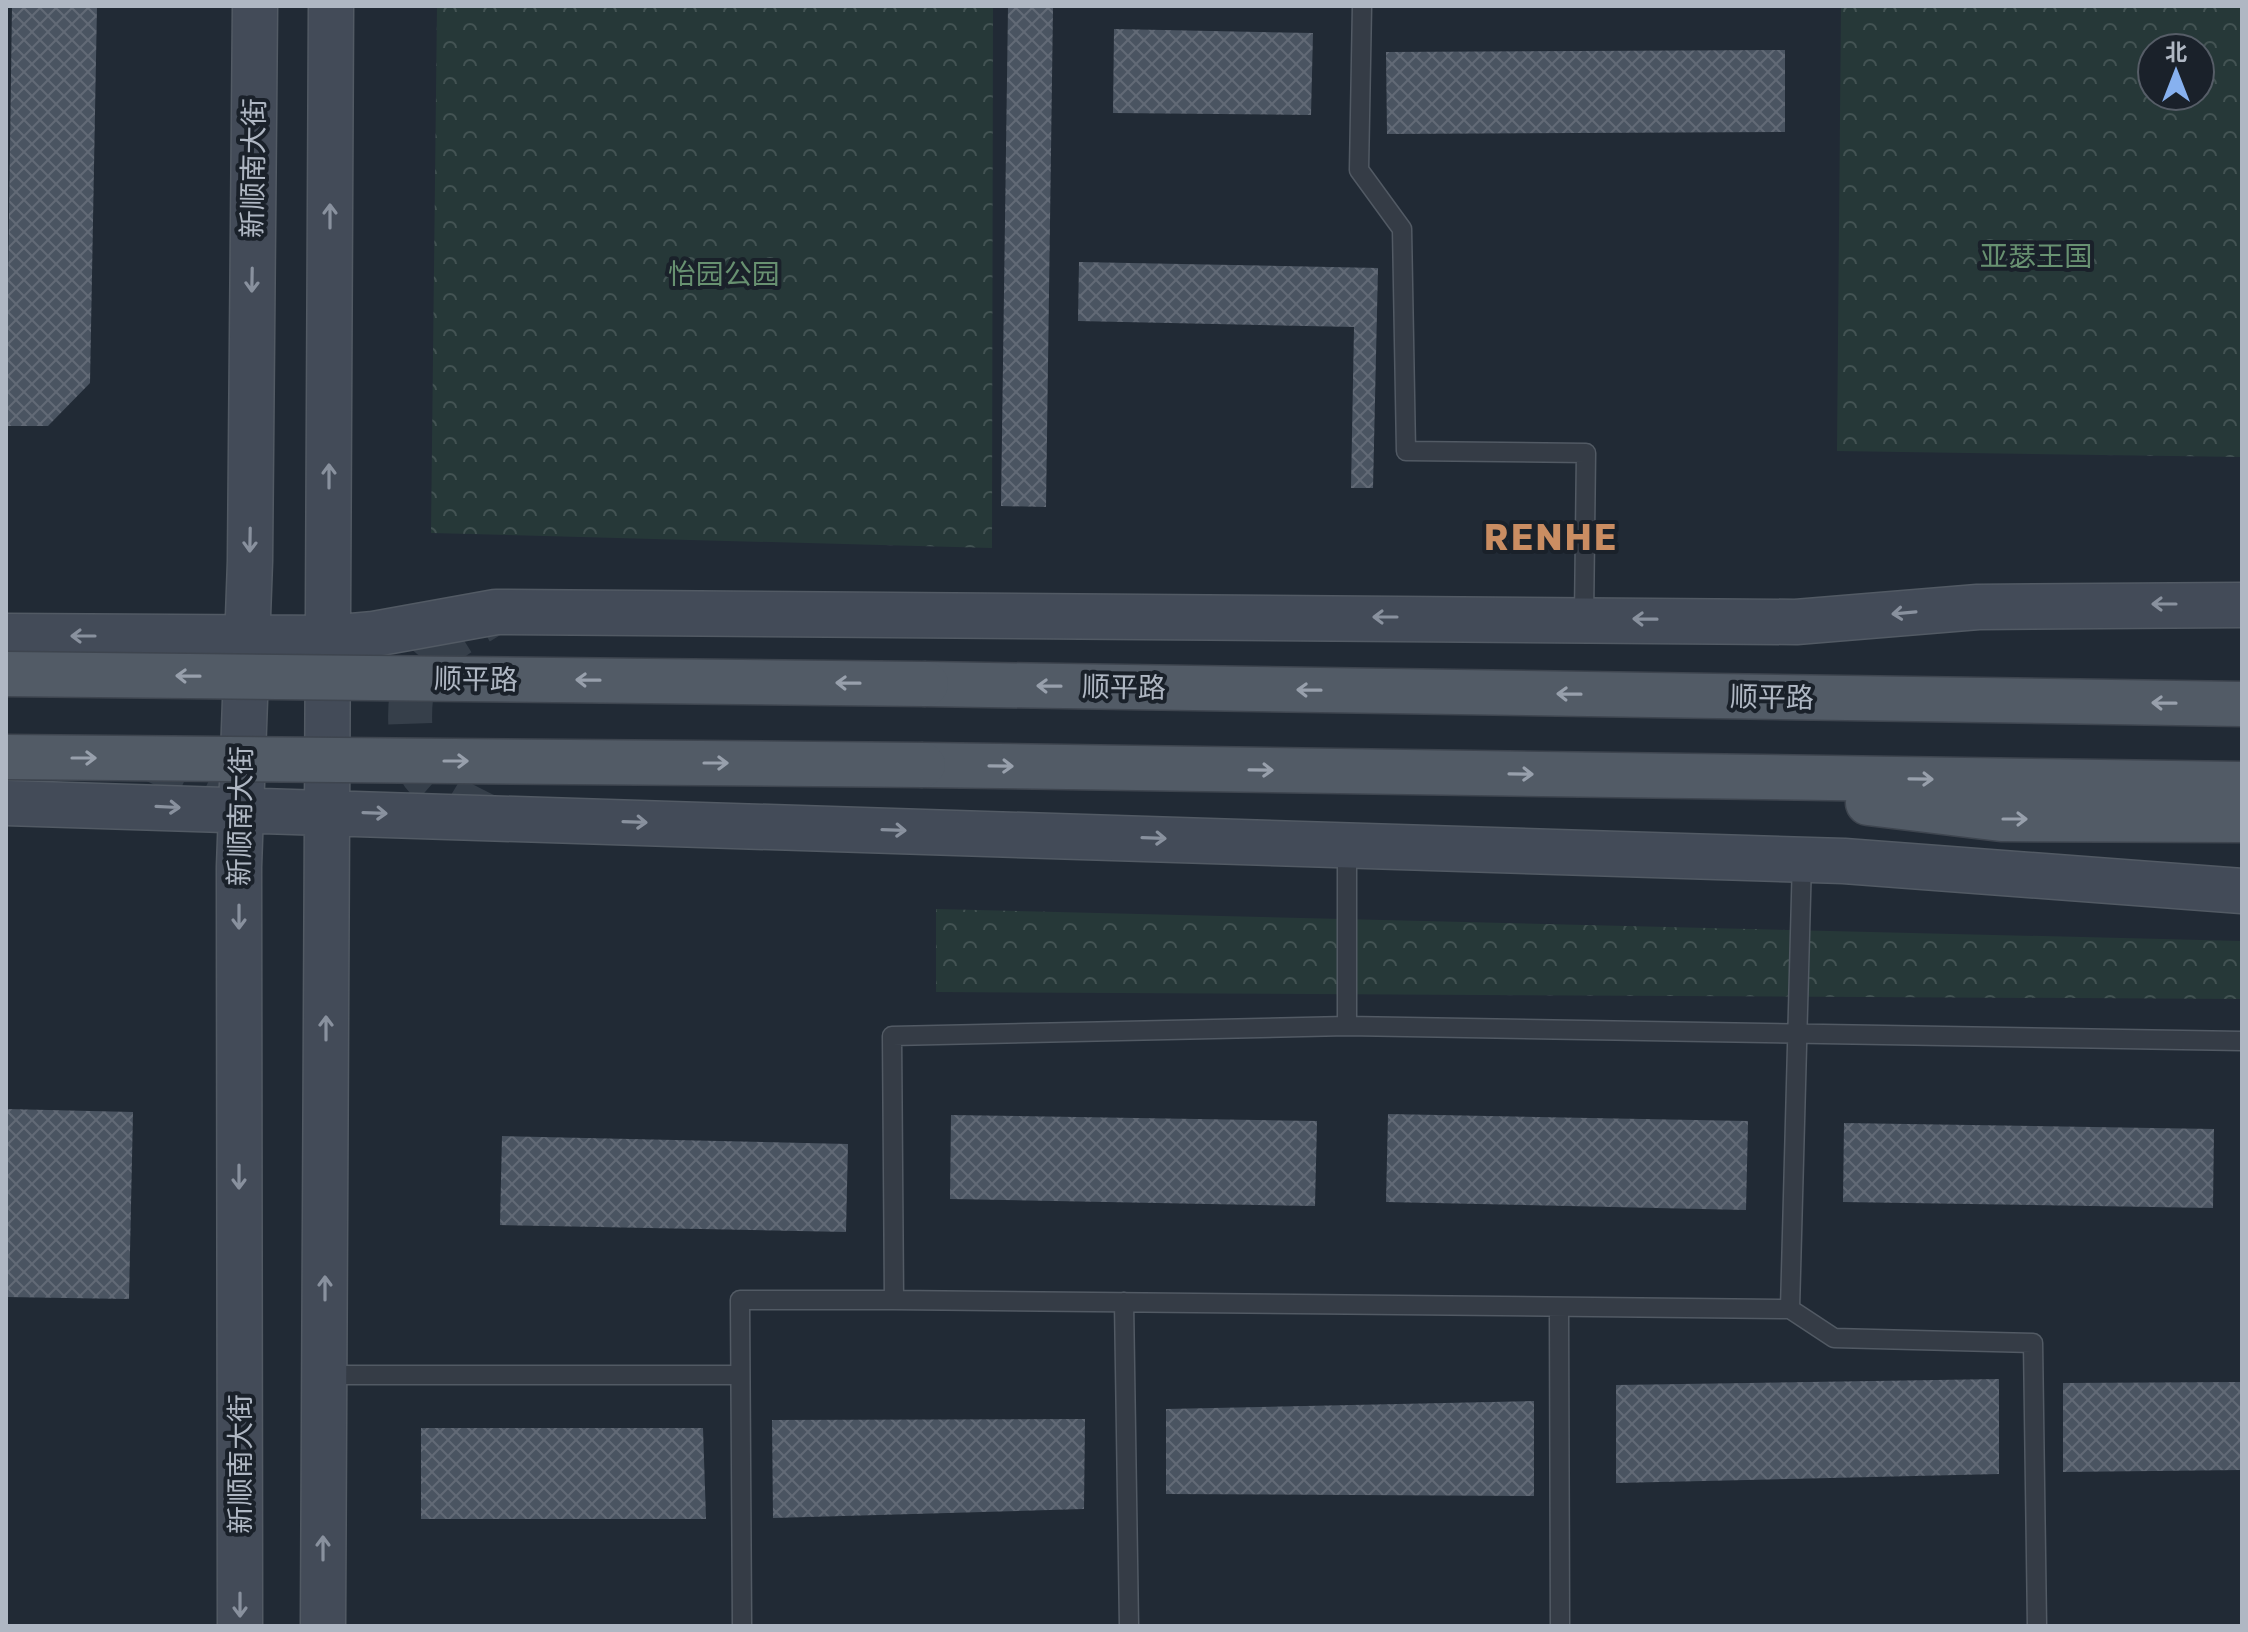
<svg xmlns="http://www.w3.org/2000/svg" width="2248" height="1632" font-family="'Golos Text','Noto Sans SC',sans-serif">
	<style>
		.forest { fill: url(#forest-crowns); fill-rule: evenodd }
		.building { fill: url(#building-cross-hatch) }
		.lines { fill: none; stroke-linecap: round; stroke-linejoin: round }
		.secondary-tunnel { stroke: #363f4a; stroke-width: 44; stroke-dasharray: 44 22; stroke-linecap: butt }
		.lane-casing { stroke: #525a64; stroke-width: 21 }
		.secondary-casing { stroke: #525a64; stroke-width: 47 }
		.primary-casing { stroke: #3e454f; stroke-width: 47 }
		.lane { stroke: #353c46; stroke-width: 18 }
		.secondary { stroke: #434b58; stroke-width: 44 }
		.primary { stroke: #525b66; stroke-width: 44 }
		.primary-bridge-casing { stroke: #3e454f; stroke-width: 47; stroke-linecap: butt }
		.primary-bridge { stroke: #525b66; stroke-width: 44 }
		.oneway { stroke: #89919e }
		.oneway2 { stroke: #98a0ac }
		.labels { text-anchor: middle; stroke-width: 8; stroke-linejoin: round; paint-order: stroke }
		.street-label { font-size: 28px; fill: #afb7c3; stroke: #1a212a }
		.park-label { font-size: 28px; fill: #689171; stroke: #1a212a }
		.district-label { font-size: 36px; font-weight: bold; letter-spacing: 2px; fill: #ca8d62; stroke: #1a212a }
	</style>
	<defs>
		<pattern id="forest-crowns" width="20" height="18" patternUnits="userSpaceOnUse" patternTransform="scale(2)"><rect width="20" height="18" fill="#263838"/><path d="M2 6a3 3 0 1 1 6 0M12 15a3 3 0 1 1 6 0" fill="none" stroke="#435353"/></pattern>
		<pattern id="building-cross-hatch" width="8" height="8" patternUnits="userSpaceOnUse" patternTransform="scale(2)"><rect width="8" height="8" fill="#4a5461"/><path d="M0 0l8 8M0 8l8-8" fill="none" stroke="#626a76"/></pattern>
	</defs>
	<rect width="100%" height="100%" fill="#212a35"/>
	<!-- forest -->
	<path class="forest" d="M437 6H993L992 548 431 533Z
		M1841 6H2242V457L1837 451ZM2152 48H2200V96H2152Z
		M936 909 2242 941V999L936 992Z"/>
	<!-- building -->
	<path class="building" d="M12 6H97L90 383 48 426H6Z
		M1008 7 1053 8 1046 507 1001 506Z
		M1114 29 1313 33 1311 115 1113 113Z
		M1785 50V132L1387 134 1386 52Z
		M1079 262 1378 268 1373 488H1351L1354 327 1078 321Z
		M6 1109 133 1112 129 1299 6 1297Z
		M1388 1114 1748 1121 1746 1210 1386 1202Z
		M951 1115 1317 1121 1315 1206 950 1199Z
		M1844 1123 2214 1129 2213 1208 1843 1202Z
		M502 1136 848 1144 846 1232 500 1225Z
		M1999 1379V1474L1616 1483V1385Z
		M2242 1382V1470L2063 1472V1383Z
		M1534 1401V1496L1166 1494V1409Z
		M1085 1419 1084 1509 773 1518 772 1420Z
		M421 1428H703L706 1519H421Z"/>
	<g class="lines">
		<!-- secondary-tunnel -->
		<path class="secondary-tunnel" d="M147 757 214 788 241 811
			M489 817C467 806 443 796 426 778 407 759 406 695 418 672 433 645 471 628 496 612"/>
		<defs>
			<path id="lane" d="M1362 6 1359 170 1402 229 1406 451 1586 453 1584 618
				M1802 859 1790 1309 1834 1338 2033 1343 2037 1626
				M1347 1026 2242 1041
				M894 1300 1790 1309
				M1124 1302 1129 1626
				M1559 1308 1560 1626
				M324 1375H740
				M742 1626 740 1300H894L892 1036 1347 1026V845"/>
			<path id="secondary" d="M6 636 329 638 374 634 496 612 1796 622 1978 607 2242 605
				M6 803 1844 861 2242 891
				M240 1626 239 867 250 561 255 6
				M323 1626 331 6"/>
			<path id="primary" d="M926 684 2242 704
				M923 765 2242 784
				M1868 803 2001 819 2242 820"/>
		</defs>
		<!-- lane casing -->
		<use href="#lane" class="lane-casing"/>
		<!-- secondary casing -->
		<use href="#secondary" class="secondary-casing"/>
		<!-- primary casing -->
		<use href="#primary" class="primary-casing"/>
		<!-- lane -->
		<use href="#lane" class="lane"/>
		<!-- secondary -->
		<use href="#secondary" class="secondary"/>
		<!-- primary -->
		<use href="#primary" class="primary"/>
		<defs>
			<path id="primary-bridge" d="M6 674 926 684
				M6 757 923 765"/>
		</defs>
		<!-- primary-bridge casing -->
		<use href="#primary-bridge" class="primary-bridge-casing"/>
		<!-- primary-bridge -->
		<use href="#primary-bridge" class="primary-bridge"/>
	</g>
	<!-- one-way arrows -->
	<defs><path id="oneway-shaft" d="M-6 0H5M1.5-3L5.5 0L1.5 3" fill="none" stroke-width="1.6" stroke-linecap="round" stroke-linejoin="round" transform="scale(2)"/></defs>
	<g class="oneway">
		<use href="#oneway-shaft" transform="translate(330 216) rotate(-90)"/>
		<use href="#oneway-shaft" transform="translate(252 280) rotate(91)"/>
		<use href="#oneway-shaft" transform="translate(329 476) rotate(-90)"/>
		<use href="#oneway-shaft" transform="translate(250 540) rotate(91)"/>
		<use href="#oneway-shaft" transform="translate(2164 604) rotate(180)"/>
		<use href="#oneway-shaft" transform="translate(1904 613) rotate(175)"/>
		<use href="#oneway-shaft" transform="translate(1385 617) rotate(-180)"/>
		<use href="#oneway-shaft" transform="translate(1645 619) rotate(-179)"/>
		<use href="#oneway-shaft" transform="translate(83 636) rotate(-180)"/>
		<use href="#oneway-shaft" transform="translate(168 807) rotate(3)"/>
		<use href="#oneway-shaft" transform="translate(375 813) rotate(2)"/>
		<use href="#oneway-shaft" transform="translate(635 822) rotate(2)"/>
		<use href="#oneway-shaft" transform="translate(894 830) rotate(2)"/>
		<use href="#oneway-shaft" transform="translate(1154 838) rotate(2)"/>
		<use href="#oneway-shaft" transform="translate(239 917) rotate(90)"/>
		<use href="#oneway-shaft" transform="translate(326 1028) rotate(-90)"/>
		<use href="#oneway-shaft" transform="translate(239 1177) rotate(90)"/>
		<use href="#oneway-shaft" transform="translate(325 1288) rotate(-90)"/>
		<use href="#oneway-shaft" transform="translate(323 1548) rotate(-90)"/>
		<use href="#oneway-shaft" transform="translate(240 1605) rotate(90)"/>
	</g>
	<g class="oneway2">
		<use href="#oneway-shaft" transform="translate(188 676) rotate(-179)"/>
		<use href="#oneway-shaft" transform="translate(588 680) rotate(-179)"/>
		<use href="#oneway-shaft" transform="translate(848 683) rotate(-179)"/>
		<use href="#oneway-shaft" transform="translate(1049 686) rotate(-179)"/>
		<use href="#oneway-shaft" transform="translate(1309 690) rotate(-179)"/>
		<use href="#oneway-shaft" transform="translate(1569 694) rotate(-179)"/>
		<use href="#oneway-shaft" transform="translate(2164 703) rotate(-179)"/>
		<use href="#oneway-shaft" transform="translate(84 758)"/>
		<use href="#oneway-shaft" transform="translate(456 761)"/>
		<use href="#oneway-shaft" transform="translate(716 763)"/>
		<use href="#oneway-shaft" transform="translate(1001 766) rotate(1)"/>
		<use href="#oneway-shaft" transform="translate(1261 770) rotate(1)"/>
		<use href="#oneway-shaft" transform="translate(1521 774) rotate(1)"/>
		<use href="#oneway-shaft" transform="translate(1921 779) rotate(1)"/>
		<use href="#oneway-shaft" transform="translate(2015 819)"/>
	</g>
	<g class="labels">
		<!-- street labels -->
		<g class="street-label">
			<text transform="translate(253 168) rotate(-89)" y="10">新顺南大街</text>
			<text transform="translate(476 679) rotate(1)" y="10">顺平路</text>
			<text transform="translate(1124 687) rotate(1)" y="10">顺平路</text>
			<text transform="translate(1772 697) rotate(1)" y="10">顺平路</text>
			<text transform="translate(240 816) rotate(-89)" y="10">新顺南大街</text>
			<text transform="translate(240 1464) rotate(-90)" y="10">新顺南大街</text>
		</g>
		<!-- park labels -->
		<g class="park-label">
			<text x="2036" y="266">亚瑟王国</text>
			<text x="724" y="284">怡园公园</text>
		</g>
		<!-- district labels -->
		<g class="district-label">
			<text x="1551" y="550">RENHE</text>
		</g>
	</g>
	<!-- border -->
	<rect width="2248" height="1632" fill="none" stroke="#afb7c3" stroke-width="16"/>
	<!-- north arrow -->
	<g transform="translate(2176 72)"><circle r="38" fill="#1a212a" stroke="#565d67" stroke-width="2"/>
	<path d="M0-6L14 30L0 20L-14 30Z" fill="#87b1ef"/>
	<text y="-12" font-size="22" font-weight="bold" text-anchor="middle" fill="#afb7c3">北</text>
	</g>
</svg>
